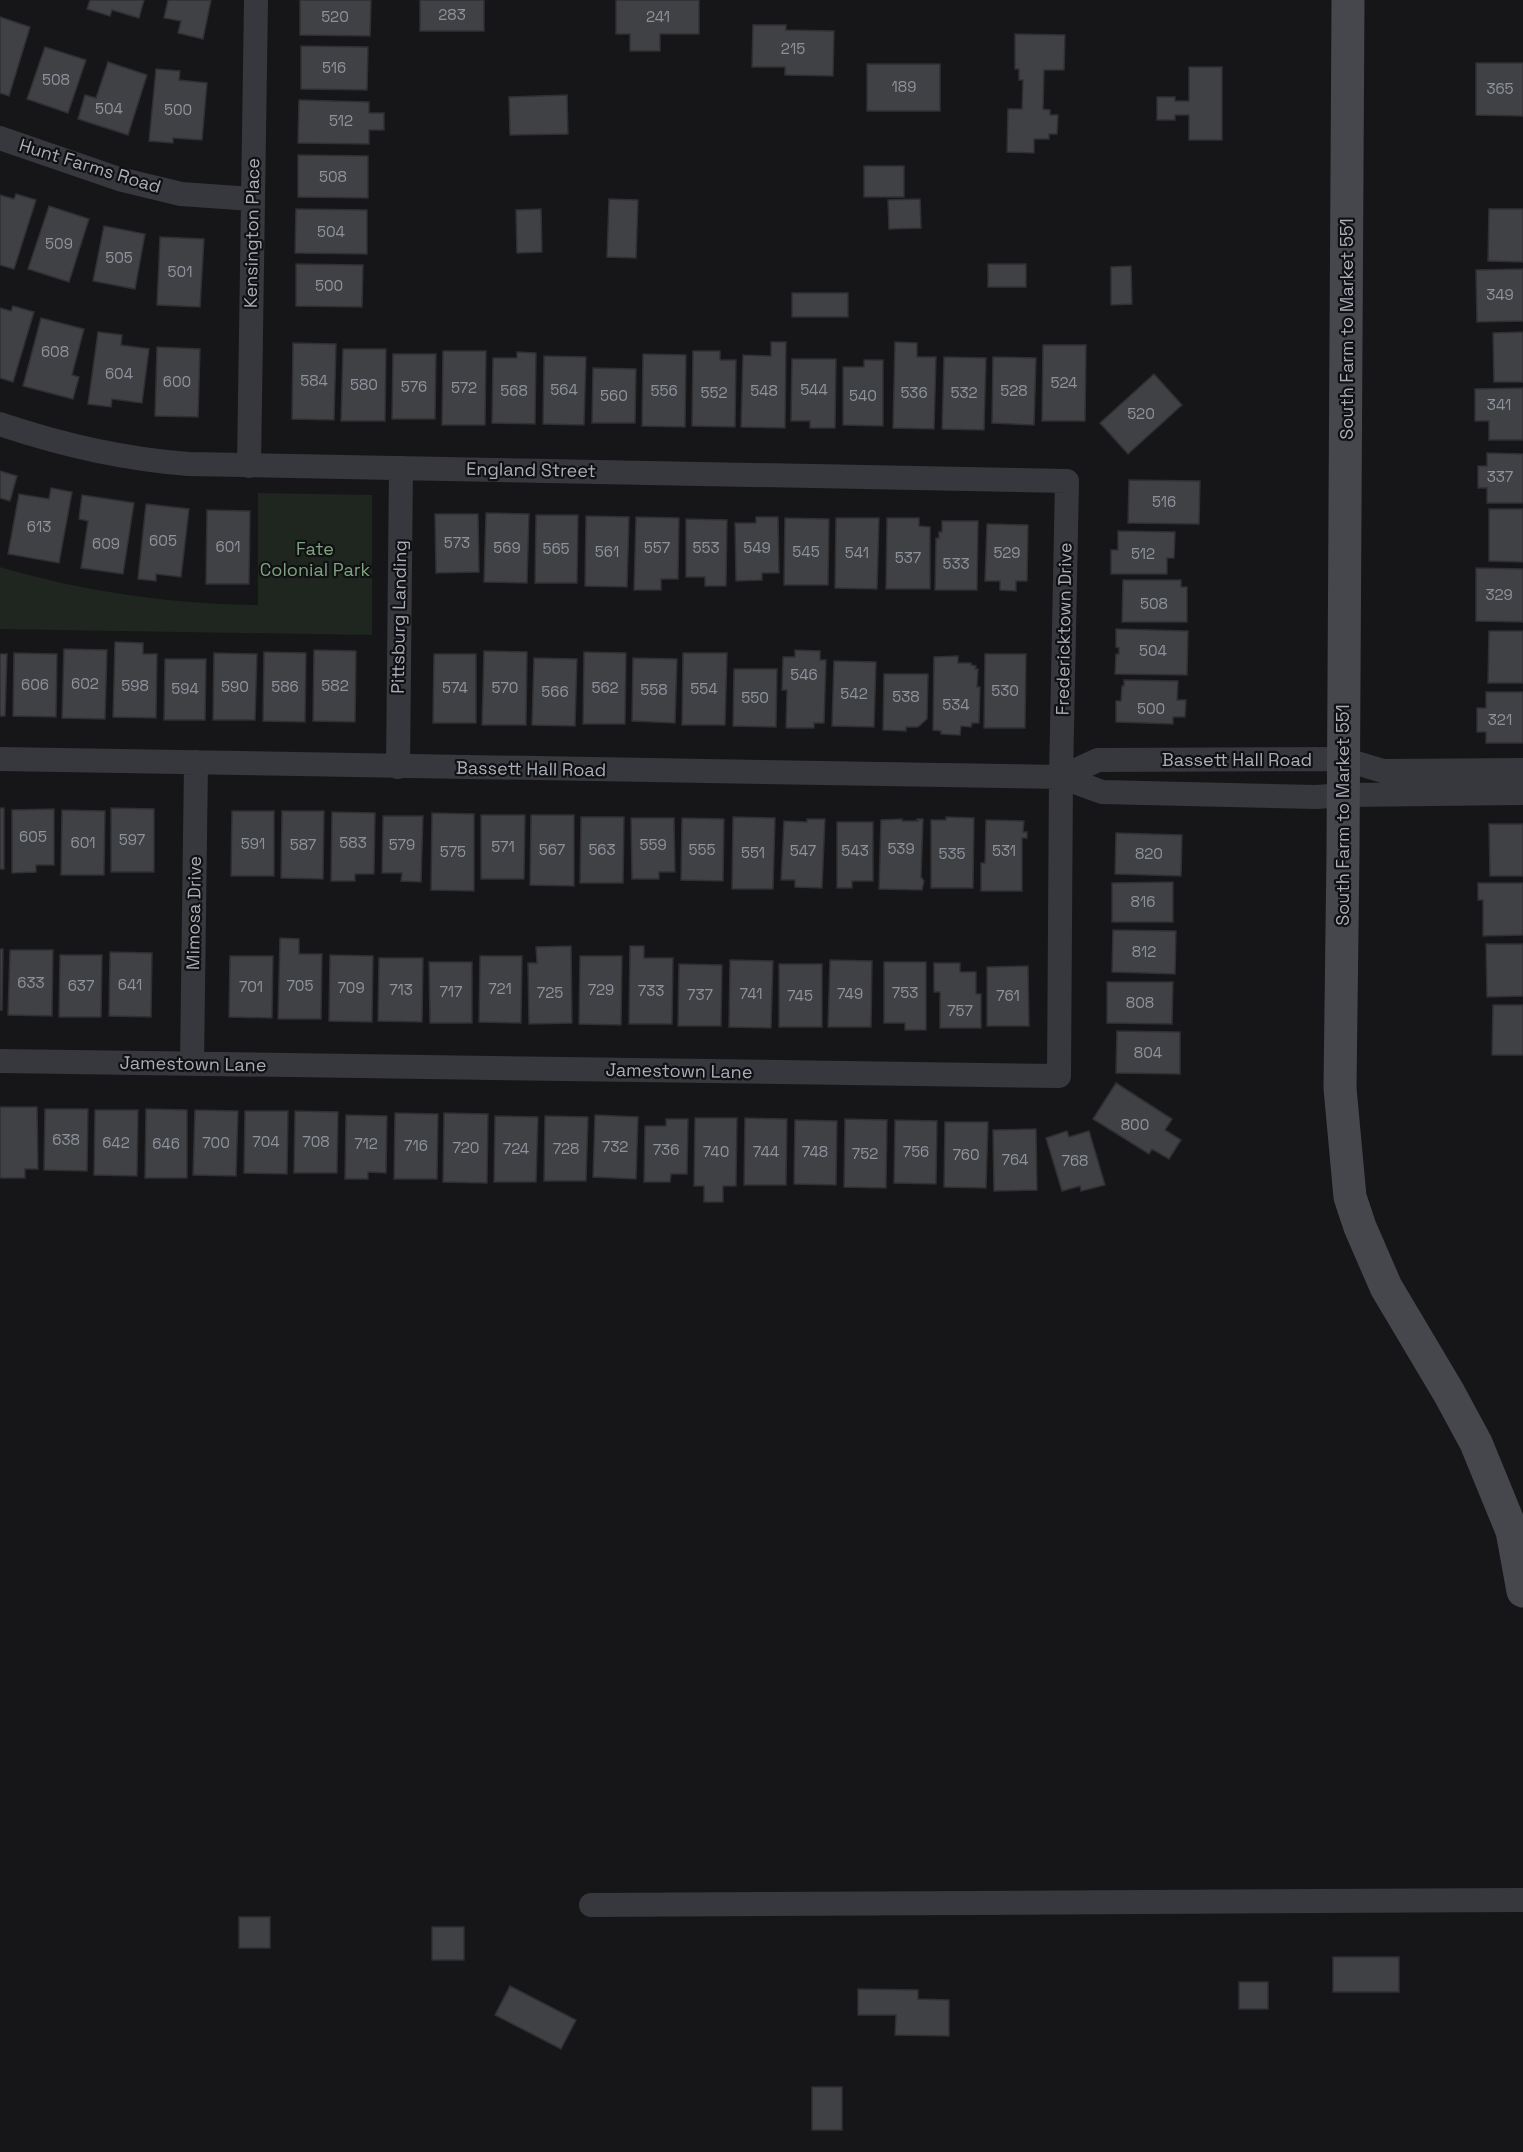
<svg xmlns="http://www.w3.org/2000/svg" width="1523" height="2152" font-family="'Space Grotesk',sans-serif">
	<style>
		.green { fill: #1e261f }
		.building { fill: #404145; stroke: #303034; stroke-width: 1.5 }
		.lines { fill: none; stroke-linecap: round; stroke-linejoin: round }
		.street { stroke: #37383d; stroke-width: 24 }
		.secondary { stroke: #45474d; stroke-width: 33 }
		.labels { text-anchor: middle; stroke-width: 4.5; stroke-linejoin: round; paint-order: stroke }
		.number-label { font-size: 15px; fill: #8e929b }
		.street-label { font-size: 18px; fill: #a8adb8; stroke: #111113 }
		.park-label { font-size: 18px; fill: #7fa381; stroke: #111113 }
	</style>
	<rect width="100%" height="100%" fill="#161618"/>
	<!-- green -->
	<path class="green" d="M258 493 372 495V635L0 629V567C84 592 171 604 258 605Z"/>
	<!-- building -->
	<path class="building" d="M90 0H144L139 18 112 10 110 16 87 9Z
		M168 0H211L203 39 178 33 181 21 164 18Z
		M300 0H371L370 36 300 35Z
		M420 0H484V31H420Z
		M616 0H699V34H660V51H630V34H616Z
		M0 17 30 27 9 96 0 93Z
		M753 25H786V30L834 31 833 76 785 75V67H752Z
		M1015 34 1065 35 1064 70H1044L1043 109 1050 110V115H1058L1057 134H1049V139H1034V153L1007 152 1008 109H1022L1023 80H1019V69H1015Z
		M301 46 368 47 367 90 301 89Z
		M45 47 86 60 68 113 27 99Z
		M108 62 147 75 128 135 78 119 85 95 96 98Z
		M1476 63H1523V116L1476 115Z
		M867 64H940V111H867Z
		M1189 67H1222V140H1189V115H1175V120H1157V97H1175V101H1189Z
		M156 69 180 71 179 80 207 83 202 140 173 138V143L149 141Z
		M567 95 568 134 510 135 509 97Z
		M299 100 369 102V113H384V130H369V144L298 143Z
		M298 155 368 156V198L298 197Z
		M864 166H904V197H864Z
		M16 194 36 200 14 269 0 265V195L14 199Z
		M609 199 638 200 636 258 607 257Z
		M920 199 921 228 889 229 888 200Z
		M49 206 89 219 69 282 28 269Z
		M296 209 367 210V254L295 253Z
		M541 209 542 252 517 253 516 210Z
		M1489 209H1523V262L1488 261Z
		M104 226 145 234 135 289 93 281Z
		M160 237 204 239 200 307 157 305Z
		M296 264 363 265 362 307 296 306Z
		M988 264H1026V287H988Z
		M1131 266 1132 304 1111 305V267Z
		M1523 269V321L1477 322 1476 270Z
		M792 293H848V317H792Z
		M13 306 34 312 13 382 0 378V308L11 311Z
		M41 318 84 329 72 375 79 377 73 399 23 386Z
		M98 332 122 335 121 345 149 349 142 403 112 399 111 407 88 404Z
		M1523 332V382H1494L1493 333Z
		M771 342H786L785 428 741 427 743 355 771 356Z
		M895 342 917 343V357H936L934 429 893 428Z
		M293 343 336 344 334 420 292 419Z
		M1043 345H1086L1085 421H1042Z
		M157 347 200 349 198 417 155 416Z
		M343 349H386L385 421H341Z
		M443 351H486L485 425H442Z
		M693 351H720V360H736L735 427 692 426Z
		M517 352 536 353 535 424 492 423 493 358H517Z
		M393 354H436L435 419H392Z
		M643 354 686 355 685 427 642 426Z
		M544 356 586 357 584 425 543 424Z
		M944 357 986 358 984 430 942 429Z
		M993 357 1036 358 1034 425 992 423Z
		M792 359H836L835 428H810V421H791Z
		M864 360H883V426L843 425V367H864Z
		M593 368 636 369 635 423H592Z
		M1154 374 1182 405 1128 454 1100 423Z
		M1523 388V440H1489V421H1475V389Z
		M1487 453 1523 454V503H1487V488H1478V466H1487Z
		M0 471 17 476 10 501 0 498Z
		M1129 480 1200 481 1199 524 1128 523Z
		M51 488 72 492 59 563 8 554 19 494 49 499Z
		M82 495 134 503 123 574 81 568 88 521 79 519Z
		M146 504 189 509 181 577 156 574V581L138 579Z
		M1489 509H1523V562L1489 561Z
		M207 510 250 511 249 584H206Z
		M486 513 529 514 527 583 484 582Z
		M435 514H478L479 572 436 573Z
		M536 515H578L577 583H535Z
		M586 516 629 517 627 587 585 586Z
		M636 517 679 518 678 579H661V590H634Z
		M756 517H778L779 573H762V580L736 581 735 523H756Z
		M785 518 829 519 828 585H784Z
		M836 518H879L877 589 835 588Z
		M887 518H919V526L930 527V589H886Z
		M686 519 727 520 726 586H705V577H686Z
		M942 521H978L977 590H935L936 538H939V532H942Z
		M987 524 1028 525 1027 581H1016V591L1000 590V581H985Z
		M1118 531 1175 532 1174 558H1167V574H1111V550H1118Z
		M1476 568 1523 569V622L1476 621Z
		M1123 580H1181V587H1187V622H1122Z
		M1116 629 1188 631 1187 675 1115 674 1116 654H1119V648L1116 647Z
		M1489 631H1523V683H1488Z
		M115 642 143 643V654H157L156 718 113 717Z
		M64 649 107 650 105 719 62 718Z
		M314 650 356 651 355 722 313 721Z
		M795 650 820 651V660H826L824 723H814V728H786L787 690H782L783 657H795Z
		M484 651 527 652 526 725H482Z
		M264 652 306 653 305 722 263 721Z
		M584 652 626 653 625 724H583Z
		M14 653 57 654 56 717 13 716Z
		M214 653 257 654 255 720H213Z
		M683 653H727L725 725H682Z
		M0 654H7L5 716H0Z
		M434 654H476V723H433Z
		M985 654H1026L1025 728H984Z
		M958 656V663H971V665L976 666 975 669H978L977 687H980L979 723H972L971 727 961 726 960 735 941 734V731L933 730 934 657Z
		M534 658 577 659 575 726 532 725Z
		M633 658 677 659 675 723 632 721Z
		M165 659H206L205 720H164Z
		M834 661 876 662 874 727 832 726Z
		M734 669H777L776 727 733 726Z
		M884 674H928L927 719 918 727H906V731L883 730Z
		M1124 680 1178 681 1177 700H1186L1185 717H1173V724L1116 722V701H1121L1122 686H1124Z
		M1486 692H1523V743H1486V732H1477V708H1486Z
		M0 808H4V869H0Z
		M111 808 154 809V872H111Z
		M54 809V865H36V872L12 873V810Z
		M62 810 105 811 104 875H61Z
		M232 811H274V876H231Z
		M282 811H324L323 879 281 878Z
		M332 812 375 813 374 874H355V881H331Z
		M432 813 474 814V891L431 890Z
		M481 815H525L524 879H481Z
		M531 815H574V886L530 885Z
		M383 816H423L421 882 401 881 402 873H382Z
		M581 817H624L623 883H580Z
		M733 817 775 818 773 889H732Z
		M946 817 974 818 973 888H931V820H946Z
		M631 818H674L675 872H659V879H632Z
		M682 818 724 819 723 881 681 880Z
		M807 819H825L822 888 795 887V880H781L784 821 807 822Z
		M902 819V821H918L917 819H923L921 877 924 881 922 890 879 889 881 820Z
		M986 820 1024 821 1023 832H1027V838H1022V891H981V863H985Z
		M837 822H873V881H852V888H837Z
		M1489 824H1523V876H1490Z
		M1116 833 1182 835 1181 876 1115 874Z
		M1173 882V922H1112V883Z
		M1478 883H1523V935L1483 936V900H1478Z
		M1113 930 1176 931 1175 974 1112 972Z
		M280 938 299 939V954H322L321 1019H278Z
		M1486 944H1523V996L1487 997Z
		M571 946 572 1023 529 1024 528 963H537L536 947Z
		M630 946H644V958H673L672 1024H629Z
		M0 949H3L2 1010H0Z
		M10 950H53L52 1016 8 1015Z
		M110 952 152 953 151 1017 109 1016Z
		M60 955H102L101 1017H59Z
		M330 955 373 956 372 1022 329 1021Z
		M230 956H273L272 1018 229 1017Z
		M480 956H522L521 1023 479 1022Z
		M580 956H622L621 1025 579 1024Z
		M379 958H423L422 1022 378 1021Z
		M730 960 773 961 771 1028 729 1027Z
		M830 960 872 961 871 1027H828Z
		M429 962H472V1023H430Z
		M884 962H926V1030H905V1023H884Z
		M934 963H960V972H976V994H981V1028H940V992H934Z
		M679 964 722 965 721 1026H678Z
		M779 964H822V1027H779Z
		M1028 966 1029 1026H987V967Z
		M1107 982H1173L1172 1024 1107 1023Z
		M1493 1005H1523V1055H1492Z
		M1117 1031 1180 1032V1074L1116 1073Z
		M1116 1083 1172 1119 1165 1130 1181 1140 1169 1159 1152 1149 1149 1154 1093 1119Z
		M0 1107H37L38 1169H25V1178H0Z
		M45 1109H88L87 1171 44 1170Z
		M146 1109 187 1110V1178H145Z
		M95 1110H138L137 1176 94 1175Z
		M195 1110 238 1111 236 1176 193 1175Z
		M245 1111H288L287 1174 244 1173Z
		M295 1111 338 1112 337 1173H294Z
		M395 1113 438 1114 437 1179H394Z
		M444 1113 488 1114 487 1183 443 1182Z
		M346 1115 387 1116 386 1173 368 1172V1179H345Z
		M595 1115 638 1117 636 1179 593 1177Z
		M495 1116 538 1117 536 1182H494Z
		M545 1116 588 1117 586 1181H544Z
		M695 1118H737L736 1186H723V1202H704V1186H694Z
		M745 1118 787 1119 786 1185H744Z
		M666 1119H688L687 1174H671L670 1182H644L645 1126H666Z
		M845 1119 887 1120 886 1188 844 1187Z
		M795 1120 837 1121 836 1185 794 1184Z
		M895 1120 937 1121 936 1184 894 1183Z
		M945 1122H988L986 1188 944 1187Z
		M1036 1129 1037 1190 994 1191 993 1130Z
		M1067 1131 1069 1137 1089 1131 1105 1185 1081 1191 1080 1186 1062 1191 1046 1138Z
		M239 1917H270V1948H239Z
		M432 1927H464V1960H432Z
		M1333 1957H1399V1992H1333Z
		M1239 1982H1268V2009H1239Z
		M510 1986 576 2020 561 2049 495 2015Z
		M858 1989 918 1990V1999L949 2000V2036L895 2035 896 2015H858Z
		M812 2087H842V2130H812Z"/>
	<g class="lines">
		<!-- street -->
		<path class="street" d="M0 138 119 179 181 194 252 199
			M0 424C62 445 124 459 189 464L1067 481 1061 777 1059 1076 0 1061
			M249 466 256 0
			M0 759 1061 777 1102 792 1316 797 1344 795 1523 793
			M398 767 401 468
			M1061 777 1098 760 1343 759 1383 771 1523 770
			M192 1064 196 762
			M591 1905 1523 1900"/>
		<!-- secondary -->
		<path class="secondary" d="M1348 0 1343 852 1340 1088 1350 1197 1360 1227 1386 1287 1449 1393 1476 1443 1512 1531 1523 1591"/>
	</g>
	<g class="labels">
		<!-- number labels -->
		<g class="number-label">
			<text x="452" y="20">283</text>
			<text x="335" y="22">520</text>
			<text x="658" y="22">241</text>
			<text x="793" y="54">215</text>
			<text x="334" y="73">516</text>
			<text x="56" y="85">508</text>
			<text x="904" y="92">189</text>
			<text x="1500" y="94">365</text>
			<text x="109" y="114">504</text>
			<text x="178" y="115">500</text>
			<text x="341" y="126">512</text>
			<text x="333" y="182">508</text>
			<text x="331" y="237">504</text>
			<text x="59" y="249">509</text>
			<text x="119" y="263">505</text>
			<text x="180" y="277">501</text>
			<text x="329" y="291">500</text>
			<text x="1500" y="300">349</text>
			<text x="55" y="357">608</text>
			<text x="119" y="379">604</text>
			<text x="314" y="386">584</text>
			<text x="177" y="387">600</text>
			<text x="1064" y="388">524</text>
			<text x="364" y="390">580</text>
			<text x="414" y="392">576</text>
			<text x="464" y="393">572</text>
			<text x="564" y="395">564</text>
			<text x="814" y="395">544</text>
			<text x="514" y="396">568</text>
			<text x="664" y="396">556</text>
			<text x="764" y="396">548</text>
			<text x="1014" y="396">528</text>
			<text x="714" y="398">552</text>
			<text x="914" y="398">536</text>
			<text x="964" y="398">532</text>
			<text x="614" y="401">560</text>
			<text x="863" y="401">540</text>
			<text x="1499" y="410">341</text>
			<text x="1141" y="419">520</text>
			<text x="1500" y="482">337</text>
			<text x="1164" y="507">516</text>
			<text x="39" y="532">613</text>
			<text x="163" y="546">605</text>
			<text x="457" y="548">573</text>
			<text x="106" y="549">609</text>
			<text x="228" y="552">601</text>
			<text x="507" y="553">569</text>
			<text x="657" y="553">557</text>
			<text x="706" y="553">553</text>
			<text x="757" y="553">549</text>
			<text x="556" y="554">565</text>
			<text x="607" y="557">561</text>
			<text x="806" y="557">545</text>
			<text x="857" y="558">541</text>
			<text x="1007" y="558">529</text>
			<text x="1143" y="559">512</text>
			<text x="908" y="563">537</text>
			<text x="956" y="569">533</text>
			<text x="1499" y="600">329</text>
			<text x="1154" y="609">508</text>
			<text x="1153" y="656">504</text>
			<text x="804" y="680">546</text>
			<text x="85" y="689">602</text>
			<text x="35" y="690">606</text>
			<text x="135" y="691">598</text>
			<text x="335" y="691">582</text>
			<text x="235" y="692">590</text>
			<text x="285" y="692">586</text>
			<text x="455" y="693">574</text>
			<text x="505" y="693">570</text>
			<text x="605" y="693">562</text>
			<text x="185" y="694">594</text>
			<text x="704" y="694">554</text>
			<text x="654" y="695">558</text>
			<text x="1005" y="696">530</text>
			<text x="555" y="697">566</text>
			<text x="854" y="699">542</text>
			<text x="906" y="702">538</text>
			<text x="755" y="703">550</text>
			<text x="956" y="710">534</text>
			<text x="1151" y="714">500</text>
			<text x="1500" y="725">321</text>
			<text x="33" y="842">605</text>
			<text x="132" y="845">597</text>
			<text x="83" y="848">601</text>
			<text x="353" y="848">583</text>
			<text x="253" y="849">591</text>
			<text x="303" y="850">587</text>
			<text x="402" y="850">579</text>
			<text x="653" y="850">559</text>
			<text x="503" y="852">571</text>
			<text x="901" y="854">539</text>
			<text x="552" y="855">567</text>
			<text x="602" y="855">563</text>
			<text x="702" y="855">555</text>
			<text x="803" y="856">547</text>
			<text x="855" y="856">543</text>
			<text x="1004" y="856">531</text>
			<text x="453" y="857">575</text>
			<text x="753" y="858">551</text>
			<text x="952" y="859">535</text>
			<text x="1149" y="859">820</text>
			<text x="1143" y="907">816</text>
			<text x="1144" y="957">812</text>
			<text x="31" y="988">633</text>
			<text x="130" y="990">641</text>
			<text x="81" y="991">637</text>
			<text x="300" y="991">705</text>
			<text x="251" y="992">701</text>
			<text x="351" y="993">709</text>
			<text x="500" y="994">721</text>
			<text x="401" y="995">713</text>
			<text x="601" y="995">729</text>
			<text x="651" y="996">733</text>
			<text x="451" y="997">717</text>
			<text x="550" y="998">725</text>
			<text x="905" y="998">753</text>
			<text x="751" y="999">741</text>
			<text x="850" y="999">749</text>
			<text x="700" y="1000">737</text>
			<text x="800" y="1001">745</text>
			<text x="1008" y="1001">761</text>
			<text x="1140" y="1008">808</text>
			<text x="960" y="1016">757</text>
			<text x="1148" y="1058">804</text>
			<text x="1135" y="1130">800</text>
			<text x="66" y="1145">638</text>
			<text x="266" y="1147">704</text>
			<text x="316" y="1147">708</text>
			<text x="116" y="1148">642</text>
			<text x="216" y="1148">700</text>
			<text x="166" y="1149">646</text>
			<text x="366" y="1149">712</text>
			<text x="416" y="1151">716</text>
			<text x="615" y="1152">732</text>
			<text x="466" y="1153">720</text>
			<text x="516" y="1154">724</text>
			<text x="566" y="1154">728</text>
			<text x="666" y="1155">736</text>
			<text x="716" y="1157">740</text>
			<text x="766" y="1157">744</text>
			<text x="815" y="1157">748</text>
			<text x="916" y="1157">756</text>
			<text x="865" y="1159">752</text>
			<text x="966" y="1160">760</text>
			<text x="1015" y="1165">764</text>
			<text x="1075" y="1166">768</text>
		</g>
		<!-- street labels -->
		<g class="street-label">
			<text transform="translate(90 166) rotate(17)" y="6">Hunt Farms Road</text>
			<text transform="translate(252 233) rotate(-89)" y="6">Kensington Place</text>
			<text transform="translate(1347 329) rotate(-90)" y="6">South Farm to Market 551</text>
			<text transform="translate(531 470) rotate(1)" y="6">England Street</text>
			<text transform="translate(399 617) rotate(-89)" y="6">Pittsburg Landing</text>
			<text transform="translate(1064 629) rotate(-89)" y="6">Fredericktown Drive</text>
			<text x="1237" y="766">Bassett Hall Road</text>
			<text transform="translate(531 769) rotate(1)" y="6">Bassett Hall Road</text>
			<text transform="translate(1343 815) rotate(-90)" y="6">South Farm to Market 551</text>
			<text transform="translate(194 913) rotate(-89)" y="6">Mimosa Drive</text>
			<text transform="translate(193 1064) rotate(1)" y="6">Jamestown Lane</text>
			<text transform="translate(679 1071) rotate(1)" y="6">Jamestown Lane</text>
		</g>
		<!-- park labels -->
		<g class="park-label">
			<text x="315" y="555">Fate<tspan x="315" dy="21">Colonial Park</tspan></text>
		</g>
	</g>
</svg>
